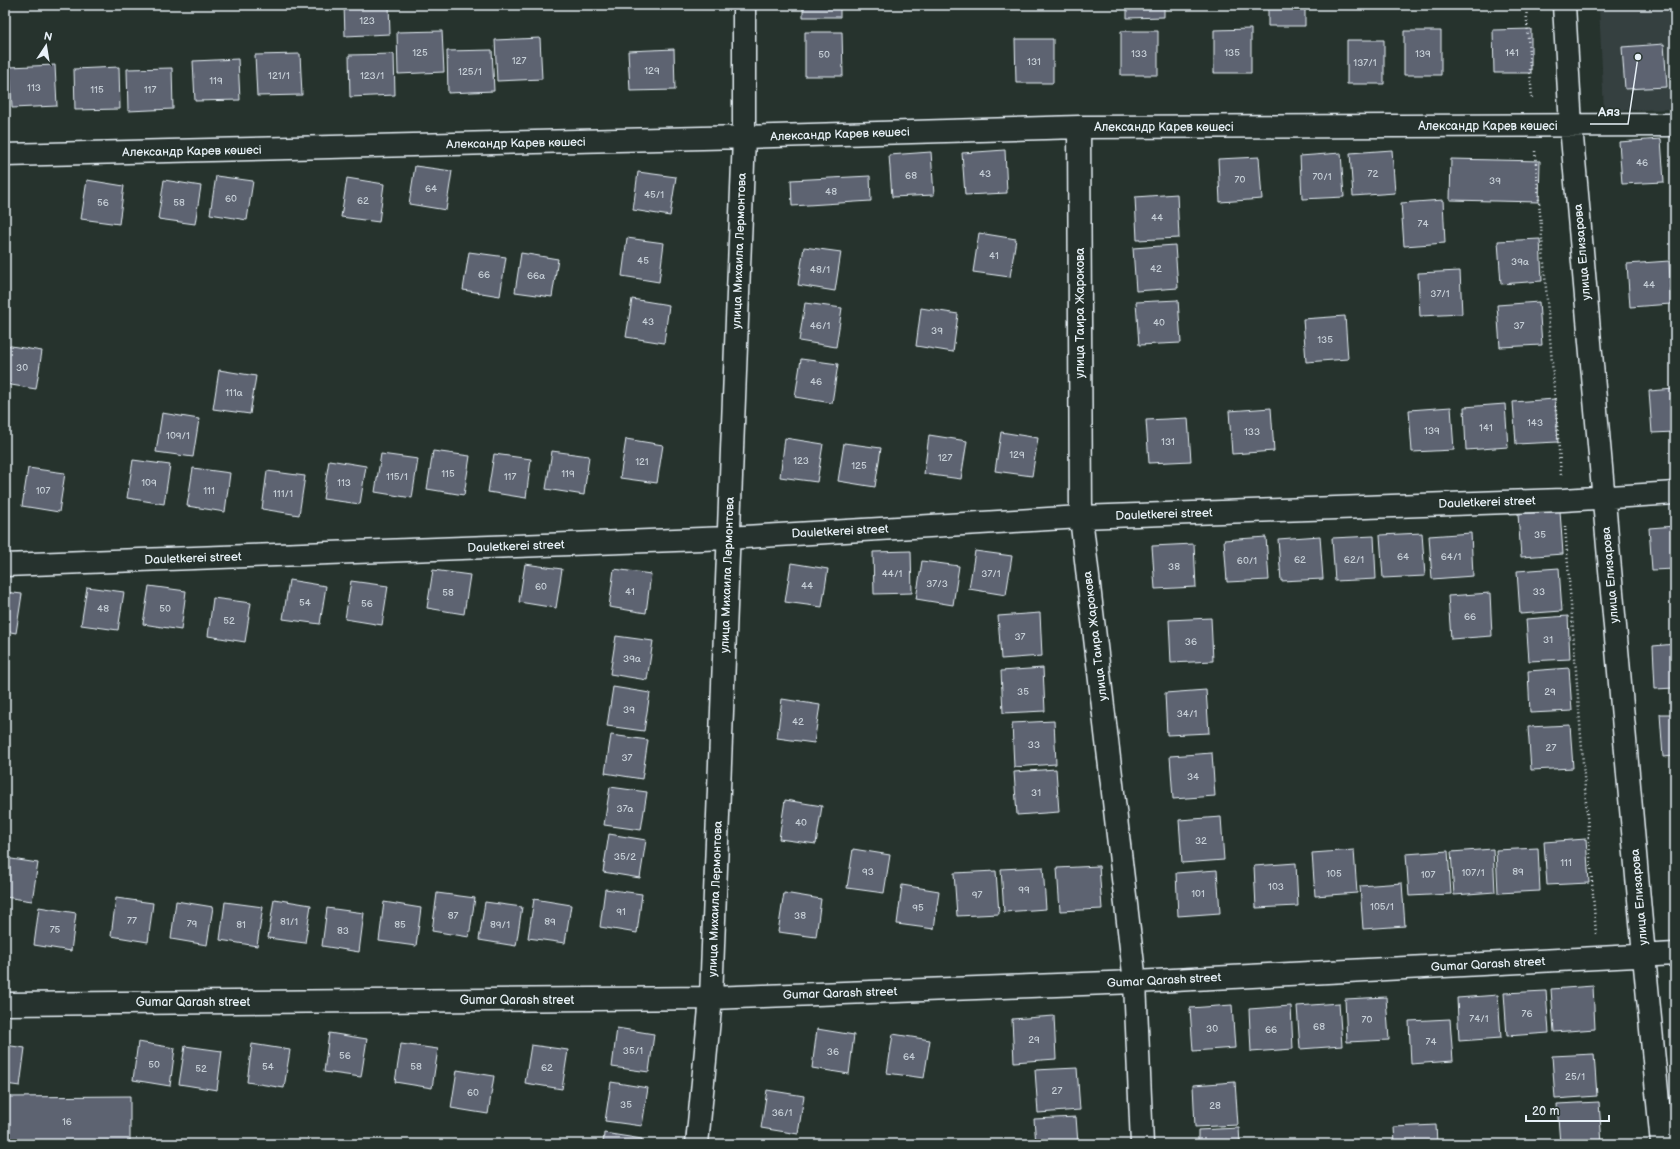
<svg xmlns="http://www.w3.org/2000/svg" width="1680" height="1149" font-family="'Balsamiq Sans',sans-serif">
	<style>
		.built { fill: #364141 }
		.building { fill: #5d6371; stroke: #e8f1f8 }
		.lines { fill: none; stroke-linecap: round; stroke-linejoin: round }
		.minor-casing { stroke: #e8f1f8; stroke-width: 25 }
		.path { stroke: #e8f1f8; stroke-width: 2.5; stroke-dasharray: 1 3; stroke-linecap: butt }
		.minor { stroke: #26332d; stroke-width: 22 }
		.labels { text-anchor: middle; stroke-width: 3; stroke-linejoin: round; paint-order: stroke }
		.number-label { font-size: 10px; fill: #c5ced6 }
		.street-label { font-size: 12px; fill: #e8f1f8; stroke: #26332d }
		.leader { fill: none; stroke: #e8f1f8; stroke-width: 1.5 }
		.callout-dot { fill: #e8f1f8; stroke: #26332d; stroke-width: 1.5 }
		.callout-label { font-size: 13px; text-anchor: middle; font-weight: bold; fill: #e8f1f8; stroke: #26332d; stroke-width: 3; stroke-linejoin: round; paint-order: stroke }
	</style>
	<rect width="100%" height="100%" fill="#26332d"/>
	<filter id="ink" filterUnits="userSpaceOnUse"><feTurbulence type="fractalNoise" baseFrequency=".025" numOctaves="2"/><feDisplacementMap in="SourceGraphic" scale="8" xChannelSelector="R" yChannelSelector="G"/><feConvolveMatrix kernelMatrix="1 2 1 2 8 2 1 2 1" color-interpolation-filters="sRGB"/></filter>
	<g filter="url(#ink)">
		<!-- built -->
		<path class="built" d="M1599 5H1675V109L1604 111Z"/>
		<!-- building -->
		<path class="building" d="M344 5H389L390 34 345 36Z
			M803 5H840V17H803Z
			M1127 5H1164V17L1127 18Z
			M1268 5H1305V26H1268Z
			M1251 29V73H1214V30Z
			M1531 29V73H1494L1493 30Z
			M442 31 444 72 398 74 397 32Z
			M1121 31H1158V75H1121Z
			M1404 31H1441V75H1404Z
			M805 32H842L843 76H805Z
			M540 38 542 79 497 81 495 40Z
			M1015 39H1053V83H1016Z
			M1347 40H1384V84H1347Z
			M1664 44 1667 87 1625 89 1622 47Z
			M674 49 675 90 630 91 628 51Z
			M492 50 494 91 448 93 447 51Z
			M300 54 302 95 257 96 255 55Z
			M394 54 395 95 350 97 349 55Z
			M238 59 240 100 195 101 193 61Z
			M55 65 57 106 12 108 10 67Z
			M119 67 120 109 75 110 74 69Z
			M172 68 173 109 128 111 127 69Z
			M1661 139 1664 182 1622 184 1619 142Z
			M1005 150 1007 193 965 195 962 153Z
			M1392 150 1395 193 1353 196 1350 153Z
			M931 152 934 195 892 197 889 155Z
			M1341 153 1344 197 1302 199 1300 156Z
			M1259 157 1262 199 1220 202 1218 159Z
			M1451 159 1540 161 1539 202 1450 200Z
			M415 166 452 171 446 210 409 204Z
			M638 172 676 177 670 216 633 210Z
			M216 176 253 181 247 220 210 214Z
			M870 176 871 201 792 206 791 180Z
			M347 178 384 184 379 222 341 217Z
			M87 180 124 186 119 224 81 219Z
			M164 180 201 186 195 224 158 219Z
			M1177 194 1179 238 1137 240 1135 197Z
			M1443 200 1445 243 1404 246 1401 203Z
			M979 233 1016 239 1010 277 973 272Z
			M627 238 664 243 659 282 622 276Z
			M1540 239 1542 281 1501 284 1498 241Z
			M1175 245 1178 288 1136 291 1133 248Z
			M804 247 841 252 835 291 798 285Z
			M469 252 506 257 500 296 463 290Z
			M521 253 558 259 552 297 515 292Z
			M1669 261 1671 304 1630 307 1627 264Z
			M1460 271 1462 314 1420 316 1418 273Z
			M632 299 669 305 664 343 626 337Z
			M1178 300 1181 343 1139 345 1136 302Z
			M1539 302 1542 345 1500 347 1497 305Z
			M805 303 842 308 836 347 799 341Z
			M921 308 958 314 953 352 916 346Z
			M1345 316 1348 359 1306 362 1303 319Z
			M5 345 42 351 36 389 5 384Z
			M801 359 838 364 832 403 795 397Z
			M219 370 256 376 250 414 213 409Z
			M1675 389V432L1652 433 1649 391Z
			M1555 399 1558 442 1516 444 1513 402Z
			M1505 404 1508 447 1466 450 1464 407Z
			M1451 407 1454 450 1412 452 1409 410Z
			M1271 408 1274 451 1232 454 1229 411Z
			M162 413 199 419 193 457 156 452Z
			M1188 418 1191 461 1149 463 1146 420Z
			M1001 432 1038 438 1032 476 995 471Z
			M929 435 967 441 961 479 924 474Z
			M785 438 823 444 817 482 780 477Z
			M626 439 663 445 657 483 620 478Z
			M844 443 881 448 875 487 838 481Z
			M433 451 470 456 464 495 427 489Z
			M552 451 589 456 584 495 546 489Z
			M381 454 418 459 412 498 375 492Z
			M494 454 531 459 526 498 488 492Z
			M133 460 170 465 164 504 127 498Z
			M329 460 366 466 360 504 323 499Z
			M28 468 65 473 59 512 22 506Z
			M193 468 230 473 225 512 187 506Z
			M267 471 305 476 299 515 262 509Z
			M1560 511 1563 554 1521 557 1518 514Z
			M1675 526V569L1652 570 1649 528Z
			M1422 533 1425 576 1383 578 1380 535Z
			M1471 533 1473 576 1432 579 1429 536Z
			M1320 536 1323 579 1281 581 1278 539Z
			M1374 536 1376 579 1335 581 1332 538Z
			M1266 537 1269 580 1227 582 1224 540Z
			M1194 544 1196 587 1155 589 1152 546Z
			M911 551 912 593 874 594 873 552Z
			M975 551 1012 556 1006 595 969 589Z
			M922 561 959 566 953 605 916 599Z
			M791 563 828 569 822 607 785 602Z
			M525 564 562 569 556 608 519 602Z
			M1559 568 1562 611 1520 614 1517 571Z
			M614 569 651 574 646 613 609 607Z
			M433 570 470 575 464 614 427 608Z
			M289 580 326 586 320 624 283 619Z
			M351 581 388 586 382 625 345 619Z
			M149 586 186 591 181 630 143 624Z
			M87 587 124 592 118 630 81 625Z
			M5 592 22 594 16 633 5 631Z
			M1490 593 1492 636 1451 639 1448 596Z
			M213 598 251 603 245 642 208 636Z
			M1040 613 1042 656 1001 659 998 616Z
			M1568 616 1570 659 1529 661 1526 619Z
			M1211 618 1213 661 1171 663 1169 620Z
			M616 636 653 641 647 680 610 674Z
			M1675 644V688L1655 689 1653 646Z
			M1043 668 1045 711 1003 713 1001 671Z
			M1569 668 1572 711 1530 713 1528 671Z
			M613 687 650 693 644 731 607 726Z
			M1206 690 1209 733 1167 735 1165 693Z
			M782 699 820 705 814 743 777 738Z
			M1660 714H1675V756L1663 757Z
			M1054 721 1056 764 1014 767 1012 723Z
			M1570 725 1573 768 1531 770 1528 727Z
			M611 735 648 740 642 779 605 773Z
			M1212 753 1215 796 1173 799 1170 756Z
			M1056 769 1059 812 1017 815 1014 772Z
			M610 787 647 792 641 830 604 825Z
			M785 800 822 806 816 844 779 839Z
			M1221 817 1224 860 1182 863 1179 820Z
			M609 834 646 840 640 878 603 872Z
			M1586 839 1589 883 1547 885 1544 842Z
			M1538 848 1540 891 1498 893 1496 850Z
			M853 849 890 855 884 893 847 888Z
			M1493 849 1495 892 1454 895 1451 852Z
			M1354 850 1357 893 1315 896 1312 853Z
			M1448 851 1451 894 1409 896 1406 854Z
			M5 858 38 863 32 901 5 897Z
			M1296 863 1298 906 1256 908 1254 866Z
			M1099 866 1102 909 1060 911 1057 868Z
			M1043 867 1046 909 1004 912 1001 869Z
			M1217 870 1220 913 1178 916 1176 873Z
			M996 871 999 914 957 916 954 873Z
			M1402 883 1405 926 1363 929 1360 886Z
			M902 885 939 891 934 929 897 924Z
			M605 889 642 894 637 933 600 927Z
			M437 893 475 898 469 937 432 931Z
			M784 893 821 899 816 937 778 932Z
			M116 898 153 903 148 942 111 936Z
			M274 899 311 905 305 943 268 938Z
			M534 899 571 905 565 943 528 938Z
			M176 901 213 907 207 945 171 939Z
			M225 902 263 907 257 946 220 940Z
			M384 902 421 908 416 946 379 941Z
			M485 902 522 907 516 946 479 940Z
			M39 907 76 913 71 951 34 945Z
			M327 908 364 913 359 952 322 946Z
			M1593 986 1595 1029 1554 1032 1551 989Z
			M1546 991 1549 1033 1507 1036 1504 993Z
			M1498 995 1501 1038 1459 1041 1457 998Z
			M1386 997 1389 1040 1347 1042 1345 999Z
			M1339 1003 1342 1046 1300 1049 1297 1006Z
			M1232 1005 1235 1048 1193 1051 1190 1008Z
			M1291 1006 1293 1049 1251 1052 1249 1009Z
			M1054 1016 1056 1059 1014 1062 1012 1019Z
			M1450 1019 1453 1061 1411 1064 1409 1021Z
			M617 1028 654 1034 649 1072 612 1067Z
			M817 1029 854 1035 849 1074 812 1068Z
			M329 1033 367 1039 361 1077 324 1072Z
			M893 1034 930 1040 924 1078 887 1073Z
			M138 1042 175 1048 170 1086 133 1080Z
			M252 1044 290 1050 284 1088 247 1082Z
			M401 1044 438 1049 432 1088 395 1082Z
			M5 1045 25 1048 20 1086 5 1084Z
			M531 1045 568 1050 562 1089 525 1083Z
			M185 1046 222 1051 217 1090 179 1084Z
			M1594 1054 1597 1096 1555 1099 1552 1056Z
			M1077 1068 1080 1110 1038 1113 1035 1070Z
			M457 1070 494 1076 488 1114 451 1108Z
			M611 1082 648 1088 642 1126 605 1121Z
			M1235 1082 1238 1125 1195 1127 1193 1085Z
			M767 1090 804 1096 798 1134 761 1128Z
			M130 1096V1144H5V1097Z
			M1599 1102 1602 1144H1560L1557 1104Z
			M1076 1117 1078 1144H1036L1034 1119Z
			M1436 1125 1437 1144H1395L1394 1127Z
			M1239 1128 1240 1144H1198V1130Z
			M604 1133 642 1139 641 1144H603Z"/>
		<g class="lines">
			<defs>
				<path id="minor" d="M1564 5 1571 126 1644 956 1662 1144
					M1079 127 1081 517 1135 982 1142 1144
					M5 155 744 137 1079 127 1675 125
					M5 565 728 538 1081 517 1563 500 1675 493
					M5 1004 711 998 1135 982 1675 954
					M697 1144 711 998 744 137V5"/>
			</defs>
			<!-- minor casing -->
			<use href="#minor" class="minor-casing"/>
			<!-- path -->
			<path class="path" d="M1526 5 1532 100
				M1535 151 1561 475
				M1565 526 1596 934"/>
			<!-- minor -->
			<use href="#minor" class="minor"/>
		</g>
	</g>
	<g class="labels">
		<!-- number labels -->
		<g class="number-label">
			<text x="367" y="24">123</text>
			<text x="420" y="56">125</text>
			<text x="1232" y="56">135</text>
			<text x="1512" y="56">141</text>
			<text x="1139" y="57">133</text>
			<text x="1423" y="57">139</text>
			<text x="824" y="58">50</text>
			<text x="519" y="64">127</text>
			<text x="1034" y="65">131</text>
			<text x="1365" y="66">137/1</text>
			<text x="652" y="74">129</text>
			<text x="470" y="75">125/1</text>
			<text x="279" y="79">121/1</text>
			<text x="372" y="79">123/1</text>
			<text x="216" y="84">119</text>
			<text x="34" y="91">113</text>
			<text x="97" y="93">115</text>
			<text x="150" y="93">117</text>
			<text x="1642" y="166">46</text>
			<text x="985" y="177">43</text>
			<text x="1373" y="177">72</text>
			<text x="911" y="179">68</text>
			<text x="1322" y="180">70/1</text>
			<text x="1240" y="183">70</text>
			<text x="1495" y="184">39</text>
			<text x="431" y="192">64</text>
			<text x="831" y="195">48</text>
			<text x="654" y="198">45/1</text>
			<text x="231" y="202">60</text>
			<text x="363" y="204">62</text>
			<text x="103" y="206">56</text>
			<text x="179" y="206">58</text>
			<text x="1157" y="221">44</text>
			<text x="1423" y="227">74</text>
			<text x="994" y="259">41</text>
			<text x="643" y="264">45</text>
			<text x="1520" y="265">39а</text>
			<text x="1156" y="272">42</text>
			<text x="820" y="273">48/1</text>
			<text x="484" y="278">66</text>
			<text x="536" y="279">66а</text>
			<text x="1649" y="288">44</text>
			<text x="1440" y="297">37/1</text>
			<text x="648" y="325">43</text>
			<text x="1159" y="326">40</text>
			<text x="820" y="329">46/1</text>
			<text x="1519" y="329">37</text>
			<text x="937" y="334">39</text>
			<text x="1325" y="343">135</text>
			<text x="22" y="371">30</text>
			<text x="816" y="385">46</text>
			<text x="234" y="396">111а</text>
			<text x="1535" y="426">143</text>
			<text x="1486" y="431">141</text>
			<text x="1432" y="434">139</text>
			<text x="1252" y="435">133</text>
			<text x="178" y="439">109/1</text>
			<text x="1168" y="445">131</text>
			<text x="1017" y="458">129</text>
			<text x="945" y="461">127</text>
			<text x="801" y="464">123</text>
			<text x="642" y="465">121</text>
			<text x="859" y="469">125</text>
			<text x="448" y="477">115</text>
			<text x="568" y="477">119</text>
			<text x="397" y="480">115/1</text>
			<text x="510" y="480">117</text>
			<text x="149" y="486">109</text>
			<text x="344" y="486">113</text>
			<text x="43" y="494">107</text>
			<text x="209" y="494">111</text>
			<text x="283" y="497">111/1</text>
			<text x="1540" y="538">35</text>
			<text x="1403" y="560">64</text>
			<text x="1451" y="560">64/1</text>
			<text x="1300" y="563">62</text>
			<text x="1354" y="563">62/1</text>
			<text x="1247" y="564">60/1</text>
			<text x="1174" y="570">38</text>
			<text x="892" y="577">44/1</text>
			<text x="991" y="577">37/1</text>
			<text x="937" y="587">37/3</text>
			<text x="807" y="589">44</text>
			<text x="541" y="590">60</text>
			<text x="630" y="595">41</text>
			<text x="1539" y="595">33</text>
			<text x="448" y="596">58</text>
			<text x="305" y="606">54</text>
			<text x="367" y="607">56</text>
			<text x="103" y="612">48</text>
			<text x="165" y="612">50</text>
			<text x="1470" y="620">66</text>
			<text x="229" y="624">52</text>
			<text x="1020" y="640">37</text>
			<text x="1548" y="643">31</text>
			<text x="1191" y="645">36</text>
			<text x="632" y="662">39а</text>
			<text x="1023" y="695">35</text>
			<text x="1550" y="695">29</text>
			<text x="629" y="713">39</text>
			<text x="1187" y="717">34/1</text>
			<text x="798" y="725">42</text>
			<text x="1034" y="748">33</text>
			<text x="1551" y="751">27</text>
			<text x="627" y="761">37</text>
			<text x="1193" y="780">34</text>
			<text x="1036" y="796">31</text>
			<text x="625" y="812">37а</text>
			<text x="801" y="826">40</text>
			<text x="1201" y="844">32</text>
			<text x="625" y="860">35/2</text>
			<text x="1566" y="866">111</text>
			<text x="868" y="875">93</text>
			<text x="1518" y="875">89</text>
			<text x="1473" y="876">107/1</text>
			<text x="1334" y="877">105</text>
			<text x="1428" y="878">107</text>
			<text x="1276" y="890">103</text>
			<text x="1024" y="893">99</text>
			<text x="1198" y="897">101</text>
			<text x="977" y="898">97</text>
			<text x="1382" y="910">105/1</text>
			<text x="918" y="911">95</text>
			<text x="621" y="915">91</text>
			<text x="453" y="919">87</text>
			<text x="800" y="919">38</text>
			<text x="132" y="924">77</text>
			<text x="289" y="925">81/1</text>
			<text x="550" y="925">89</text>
			<text x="192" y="927">79</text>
			<text x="241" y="928">81</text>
			<text x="400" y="928">85</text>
			<text x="500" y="928">89/1</text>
			<text x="55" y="933">75</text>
			<text x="343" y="934">83</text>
			<text x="1527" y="1017">76</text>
			<text x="1479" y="1022">74/1</text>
			<text x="1367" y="1023">70</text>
			<text x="1319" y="1030">68</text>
			<text x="1212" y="1032">30</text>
			<text x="1271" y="1033">66</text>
			<text x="1034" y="1043">29</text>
			<text x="1431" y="1045">74</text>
			<text x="633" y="1054">35/1</text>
			<text x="833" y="1055">36</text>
			<text x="345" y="1059">56</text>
			<text x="909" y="1060">64</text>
			<text x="154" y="1068">50</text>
			<text x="268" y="1070">54</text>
			<text x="416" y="1070">58</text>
			<text x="547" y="1071">62</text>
			<text x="201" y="1072">52</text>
			<text x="1575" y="1080">25/1</text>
			<text x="1057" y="1094">27</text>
			<text x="473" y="1096">60</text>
			<text x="626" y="1108">35</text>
			<text x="1215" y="1109">28</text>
			<text x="782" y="1116">36/1</text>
			<text x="67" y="1125">16</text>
		</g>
		<!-- street labels -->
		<g class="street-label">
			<text x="1488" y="130">Александр Карев көшесі</text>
			<text x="1164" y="131">Александр Карев көшесі</text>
			<text transform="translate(840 134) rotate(-2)" y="4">Александр Карев көшесі</text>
			<text transform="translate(516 143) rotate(-1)" y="4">Александр Карев көшесі</text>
			<text transform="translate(192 151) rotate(-1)" y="4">Александр Карев көшесі</text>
			<text transform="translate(739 251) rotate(-88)" y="4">улица Михаила Лермонтова</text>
			<text transform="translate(1582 252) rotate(-95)" y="4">улица Елизарова</text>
			<text transform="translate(1080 313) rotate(-90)" y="4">улица Таира Жарокова</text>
			<text transform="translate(1487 502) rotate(-2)" y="4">Dauletkerei street</text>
			<text transform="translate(1164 514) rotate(-2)" y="4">Dauletkerei street</text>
			<text transform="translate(840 531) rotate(-3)" y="4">Dauletkerei street</text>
			<text transform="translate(516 546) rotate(-2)" y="4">Dauletkerei street</text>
			<text transform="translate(193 558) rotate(-2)" y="4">Dauletkerei street</text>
			<text transform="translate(727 575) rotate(-88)" y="4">улица Михаила Лермонтова</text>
			<text transform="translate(1610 575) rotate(-95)" y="4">улица Елизарова</text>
			<text transform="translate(1095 636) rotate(-97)" y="4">улица Таира Жарокова</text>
			<text transform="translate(1639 897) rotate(-95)" y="4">улица Елизарова</text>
			<text transform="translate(715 899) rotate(-88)" y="4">улица Михаила Лермонтова</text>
			<text transform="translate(1488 964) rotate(-3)" y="4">Gumar Qarash street</text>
			<text transform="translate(1164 980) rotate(-3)" y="4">Gumar Qarash street</text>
			<text transform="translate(840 993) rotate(-2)" y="4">Gumar Qarash street</text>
			<text x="517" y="1004">Gumar Qarash street</text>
			<text x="193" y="1006">Gumar Qarash street</text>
		</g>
	</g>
	<!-- callouts -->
	<path class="leader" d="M1638 57L1628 124H1590"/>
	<circle class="callout-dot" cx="1638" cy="57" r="4"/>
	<g class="callout-label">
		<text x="1609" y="116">Аяз</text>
	</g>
	<!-- margin -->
	<rect width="1680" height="1149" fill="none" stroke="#26332d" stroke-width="20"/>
	<rect x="10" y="10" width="1660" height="1129" fill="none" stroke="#e8f1f8" stroke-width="1.5" filter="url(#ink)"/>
	<!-- north arrow -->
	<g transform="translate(46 46) rotate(12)" stroke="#26332d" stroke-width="3" paint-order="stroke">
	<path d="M0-3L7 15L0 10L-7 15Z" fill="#e8f1f8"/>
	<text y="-6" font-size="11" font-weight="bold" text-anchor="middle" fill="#e8f1f8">N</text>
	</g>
	<!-- scale -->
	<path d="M1526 1115v6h83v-6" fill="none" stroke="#e8f1f8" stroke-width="2"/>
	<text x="1532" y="1115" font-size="12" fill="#e8f1f8" stroke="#26332d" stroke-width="3" paint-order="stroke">20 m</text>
</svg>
